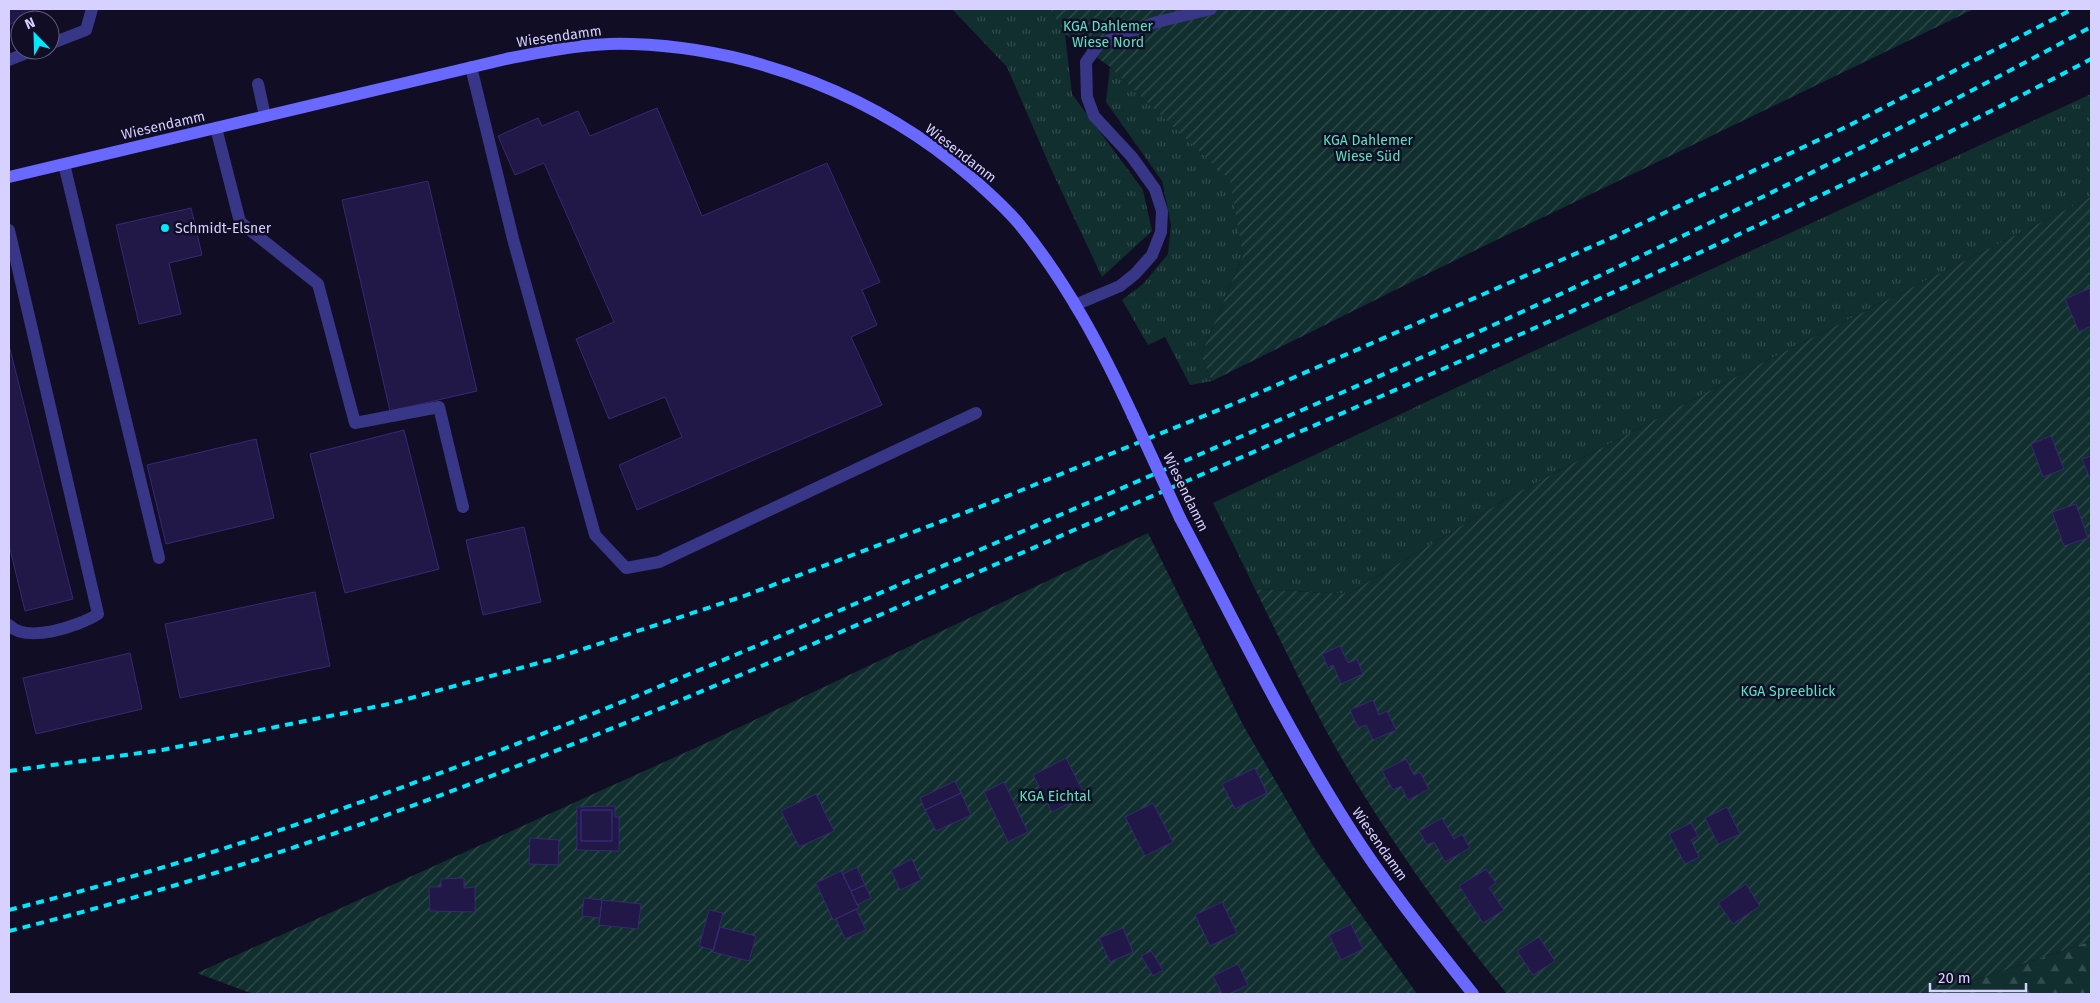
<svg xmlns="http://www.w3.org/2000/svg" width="2100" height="1003" font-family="'Fira Sans',sans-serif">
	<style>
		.grass { fill: url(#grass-tufts) }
		.forest { fill: url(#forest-firs) }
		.garden { fill: url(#garden-furrows) }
		.building { fill: #211847; stroke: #362974; fill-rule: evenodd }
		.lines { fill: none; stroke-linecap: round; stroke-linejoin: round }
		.lane { stroke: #373687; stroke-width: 12 }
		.secondary { stroke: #6968ff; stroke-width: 12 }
		.rail { stroke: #00e8fc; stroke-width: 4; stroke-dasharray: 8 6; stroke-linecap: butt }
		.secondary-bridge { stroke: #6968ff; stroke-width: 12 }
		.poi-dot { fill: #00e8fc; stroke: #110d25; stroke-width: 2 }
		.labels { text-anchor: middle; stroke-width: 5; stroke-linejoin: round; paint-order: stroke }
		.park-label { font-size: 14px; fill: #56e6bf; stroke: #110d25 }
		.street-label { font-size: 14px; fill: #d6d1ff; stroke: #110d25 }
		.poi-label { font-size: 14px; fill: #d6d1ff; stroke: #110d25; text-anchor: start }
	</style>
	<defs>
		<pattern id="grass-tufts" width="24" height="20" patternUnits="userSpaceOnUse" patternTransform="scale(1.25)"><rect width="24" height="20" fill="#102f2e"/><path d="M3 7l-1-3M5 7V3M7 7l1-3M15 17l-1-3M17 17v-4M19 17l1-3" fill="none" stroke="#324c4d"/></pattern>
		<pattern id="forest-firs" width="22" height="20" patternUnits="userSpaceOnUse" patternTransform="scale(1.25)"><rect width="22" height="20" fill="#102f2e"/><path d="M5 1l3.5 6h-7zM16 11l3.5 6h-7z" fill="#324c4d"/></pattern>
		<pattern id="garden-furrows" width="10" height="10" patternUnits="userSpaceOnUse" patternTransform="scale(1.25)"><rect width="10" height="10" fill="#102f2e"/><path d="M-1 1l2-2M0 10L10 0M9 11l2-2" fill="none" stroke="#324c4d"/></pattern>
	</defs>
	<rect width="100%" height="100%" fill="#110d25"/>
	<!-- grass -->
	<path class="grass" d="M952 9H1050L1065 34 1072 94 1143 190 1152 231 1102 277 1052 171 1007 67Z
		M1110 67 1231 180 1243 256 1201 355 1212 381 1190 385 1165 337 1148 345 1122 300 1143 284 1168 254 1171 225 1162 181 1106 102Z
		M2091 94V197L1762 363 1594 452 1513 495 1348 594 1255 589 1213 503 1523 356Z"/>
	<!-- forest -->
	<path class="forest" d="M2091 941V994H1934Z"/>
	<!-- garden -->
	<path class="garden" d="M1050 9H1974L1486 245 1212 381 1201 355 1243 256 1230 180 1110 67 1065 34Z
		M2091 197V941L1934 994H1507C1447 921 1393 845 1345 764 1312 708 1284 647 1255 589L1348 594 1513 495 1594 452 1762 363Z
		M1148 533 1243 725 1315 849 1417 994H253L197 973 704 744Z"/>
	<!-- building -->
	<path class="building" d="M9 9H33L32 12 9 25Z
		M657 108 702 216 827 163 880 282 862 290 877 325 851 337 882 405 637 510 619 465 682 437 665 397 609 419 576 339 614 322 544 163 515 175 498 136 538 118 542 126 578 111 590 136Z
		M428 181 477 391 390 411 342 200Z
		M191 208 202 255 169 263 181 314 139 324 116 225Z
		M2090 288 2091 326 2079 332 2065 299Z
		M9 345 73 599 25 611 9 545Z
		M404 430 439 569 345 593 310 454Z
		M2051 436 2064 469 2043 477 2031 444Z
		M256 439 274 518 166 544 147 465Z
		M2091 456V481L2082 459Z
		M2076 504 2088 538 2064 546 2052 512Z
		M524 527 541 602 483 615 466 540Z
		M315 592 330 666 180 698 165 624Z
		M1340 646 1348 663 1357 659 1363 674 1341 684 1333 665 1328 668 1322 654Z
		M130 653 142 709 36 734 23 678Z
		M1373 700 1379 715 1387 711 1396 730 1373 740 1366 725 1358 728 1350 710Z
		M1066 758 1085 795 1052 812 1033 775Z
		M1406 759 1414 775 1420 772 1429 789 1408 800 1401 786 1393 790 1382 771Z
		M1255 768 1267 793 1235 809 1222 784Z
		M955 781 961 793 925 810 920 798Z
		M1004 782 1028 832 1008 842 984 792Z
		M961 793 971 815 936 831 925 810Z
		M816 794 834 831 799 847 781 811Z
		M1153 803 1173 842 1145 856 1125 817Z
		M615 806V817H619V851L577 850V807ZM581 810H612V841H581Z
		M1727 807 1740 834 1718 844 1705 818Z
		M581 810H612V841H581Z
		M1442 818 1454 839 1462 834 1470 848 1445 862 1434 842 1427 845 1419 831Z
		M1691 823 1698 836 1691 840 1699 857 1685 864 1669 834Z
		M530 838 559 840 558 865 529 864Z
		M912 859 921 880 900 890 891 870Z
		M857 867 865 885 851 891 843 874Z
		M1486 869 1496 883 1489 888 1504 910 1483 923 1459 886Z
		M841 871 859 908 833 920 816 883Z
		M464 878V888L475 887V912L430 911 429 887H441V879Z
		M1746 884 1760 906 1733 924 1718 903Z
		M865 885 871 898 857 905 851 891Z
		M584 898 602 900 600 918 582 916Z
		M602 900 641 904 638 929 599 925Z
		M1222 902 1237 933 1210 946 1195 915Z
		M856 909 866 930 845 939 836 919Z
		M709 910 723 913 713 950 699 946Z
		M1351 924 1363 949 1341 960 1329 935Z
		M720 927 756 936 749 961 713 952Z
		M1123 928 1133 952 1110 962 1099 938Z
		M1539 937 1555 961 1533 975 1517 951Z
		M1151 951 1163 970 1153 976 1141 956Z
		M1238 964 1248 985 1229 994H1222L1213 976Z"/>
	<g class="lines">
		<!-- lane -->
		<path class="lane" d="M50 44 86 30 92 9
			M9 60 34 50
			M471 67 513 239 595 535 626 568 659 562 976 413
			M258 84 265 116
			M216 128 240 222 318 284 355 423 439 407 463 507
			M64 164 159 558
			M9 230 98 614C79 626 27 644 9 625
			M1075 305 1120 286 1135 274 1152 255 1161 232 1162 211 1155 189 1132 157 1094 116 1087 97 1086 62 1099 44 1153 23 1211 9"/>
		<!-- secondary -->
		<path class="secondary" d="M9 177 506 59C547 51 590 42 632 44 755 48 879 97 972 178 989 193 1006 208 1020 225 1067 283 1102 349 1133 416
			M1180 518C1235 622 1286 728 1349 827 1385 884 1431 941 1473 994"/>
		<!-- rail -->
		<path class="rail" d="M9 771 162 750 389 704 553 659 744 596 990 503 1238 402 1609 239 1848 126 2073 9
			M9 910C359 822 691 675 1021 532 1222 444 1426 359 1624 264 1782 189 1938 110 2091 27
			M9 931C381 839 731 680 1081 527 1421 379 1763 233 2091 59"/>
		<!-- secondary-bridge -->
		<path class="secondary-bridge" d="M1133 416 1180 518"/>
	</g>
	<!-- markers -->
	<circle class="poi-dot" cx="165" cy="228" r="5"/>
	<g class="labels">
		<!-- park labels -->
		<g class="park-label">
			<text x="1108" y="31">KGA Dahlemer<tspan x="1108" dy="16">Wiese Nord</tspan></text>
			<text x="1368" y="145">KGA Dahlemer<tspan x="1368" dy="16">Wiese Süd</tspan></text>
			<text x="1788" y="696">KGA Spreeblick</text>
			<text x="1055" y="801">KGA Eichtal</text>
		</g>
		<!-- street labels -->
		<g class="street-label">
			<text transform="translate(559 36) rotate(-8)" y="5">Wiesendamm</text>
			<text transform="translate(163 125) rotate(-13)" y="5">Wiesendamm</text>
			<text transform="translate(961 153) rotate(38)" y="5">Wiesendamm</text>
			<text transform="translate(1186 492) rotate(64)" y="5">Wiesendamm</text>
			<text transform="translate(1380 844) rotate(55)" y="5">Wiesendamm</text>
		</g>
		<!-- poi labels -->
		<g class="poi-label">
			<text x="175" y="233">Schmidt-Elsner</text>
		</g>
	</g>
	<!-- border -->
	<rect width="2100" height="1003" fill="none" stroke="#d6d1ff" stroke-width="20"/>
	<!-- north arrow -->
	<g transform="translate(35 35) rotate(337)"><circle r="24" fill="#110d25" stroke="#605b7c"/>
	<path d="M0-4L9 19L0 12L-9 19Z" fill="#00e8fc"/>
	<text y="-8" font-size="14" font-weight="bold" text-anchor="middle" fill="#d6d1ff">N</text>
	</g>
	<!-- scale -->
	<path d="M1930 983v8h96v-8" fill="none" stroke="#d6d1ff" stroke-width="2.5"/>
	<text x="1938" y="983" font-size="15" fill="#d6d1ff" stroke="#110d25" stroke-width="4" paint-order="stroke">20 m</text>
</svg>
